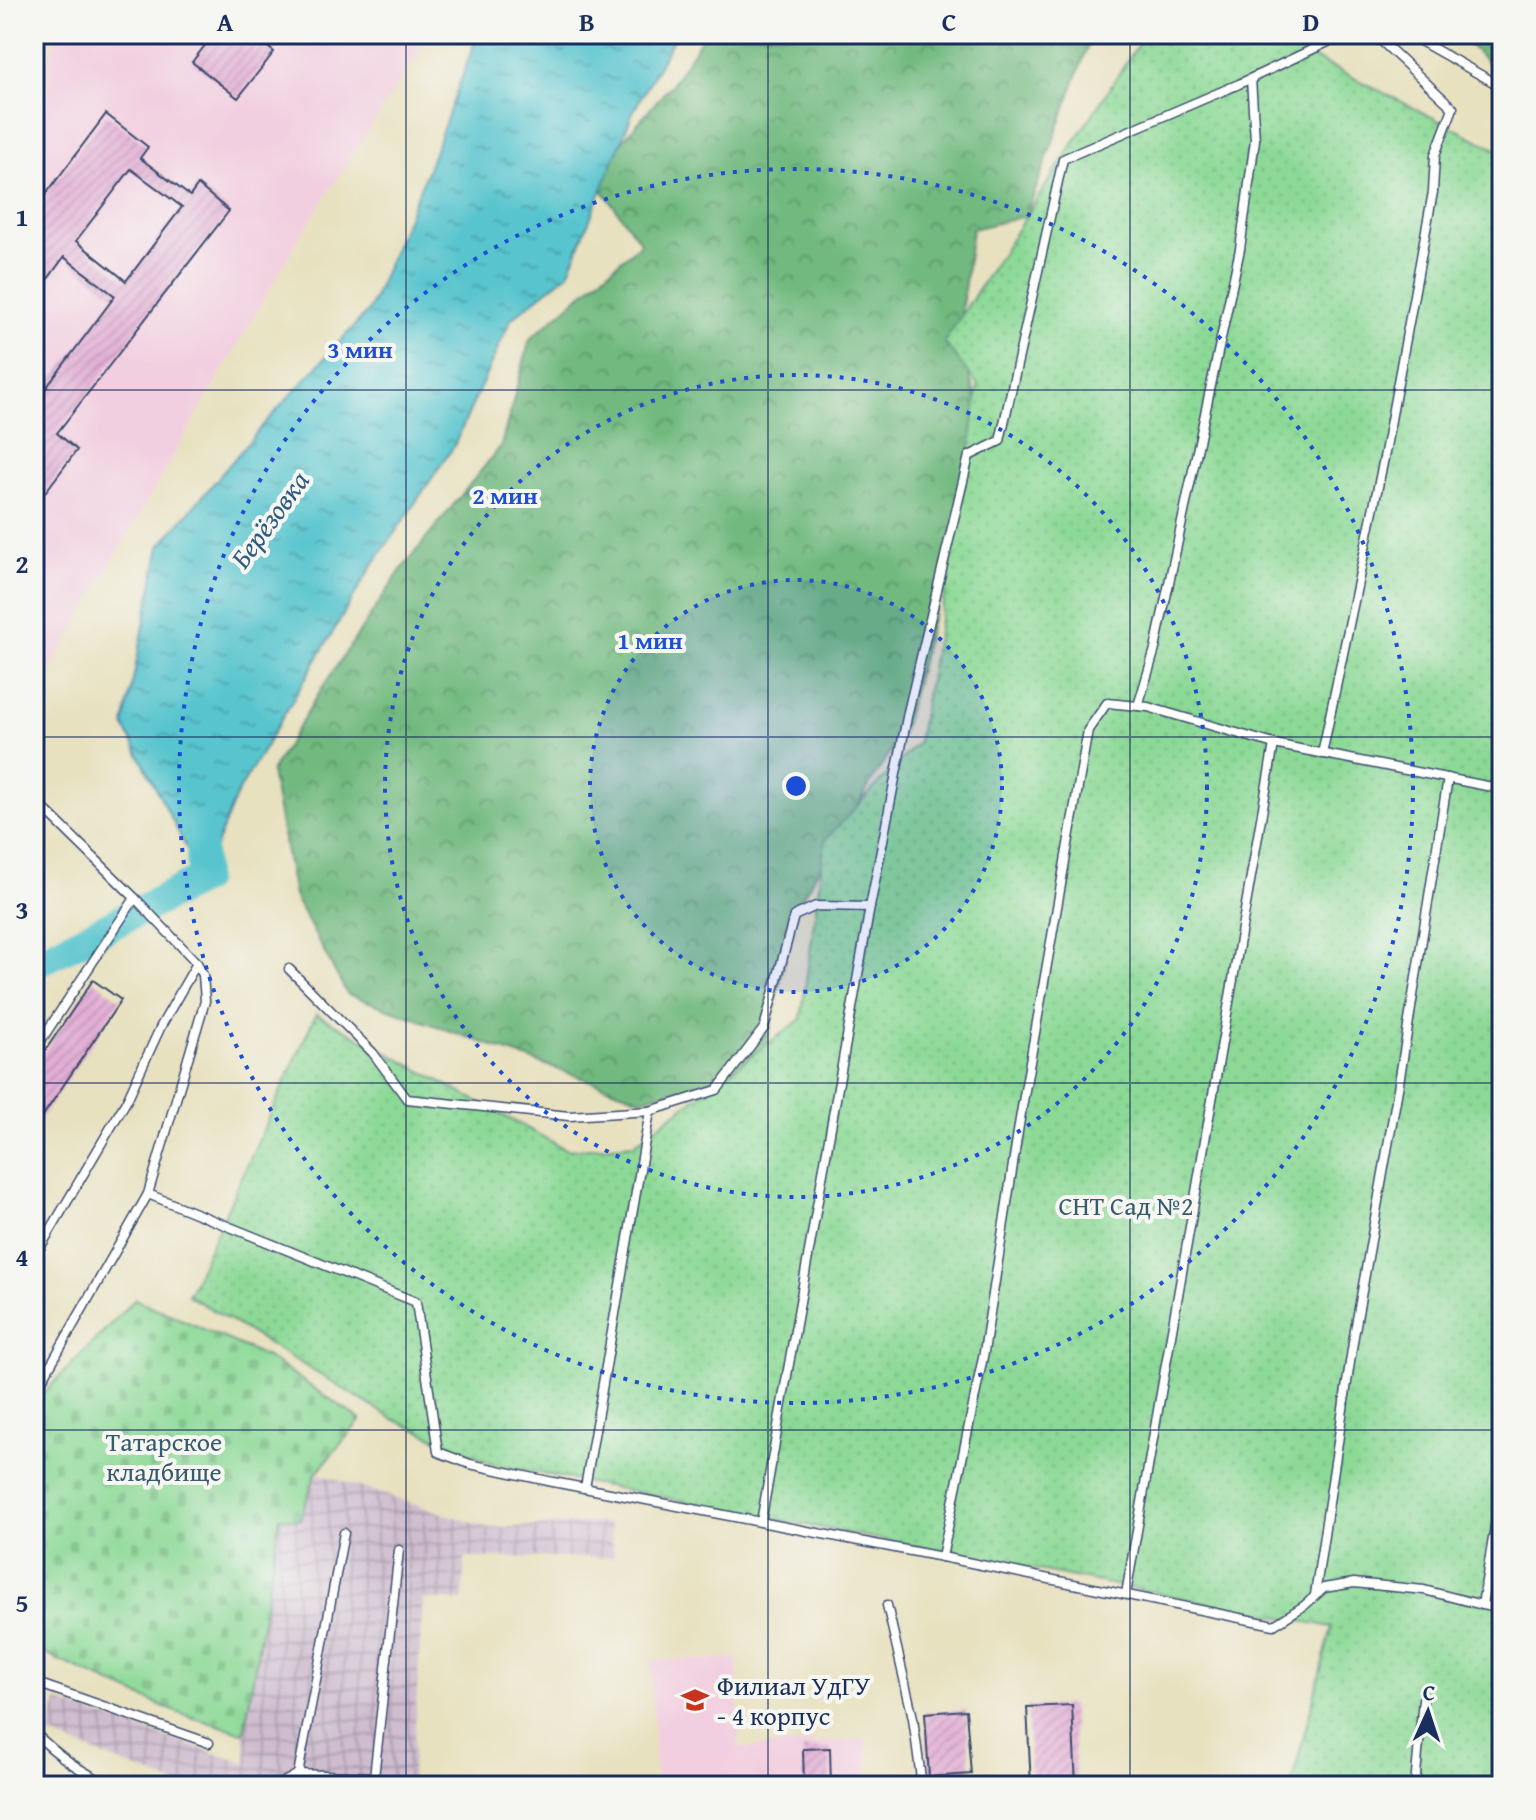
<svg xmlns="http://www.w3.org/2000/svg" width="1536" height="1820" viewBox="0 0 1536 1820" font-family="'Gentium Book Plus',serif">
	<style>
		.built { fill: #f2cfe0 }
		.industrial { fill: url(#industrial-grid) }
		.forest { fill: url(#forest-crowns); stroke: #46746e; stroke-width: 2 }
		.cemetery { fill: url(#cemetery-stones); stroke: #54847a; stroke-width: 2 }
		.garden { fill: url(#garden-dots); stroke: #54847a; stroke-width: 2 }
		.water { fill: url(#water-ripples); stroke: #3a7a96; stroke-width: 2 }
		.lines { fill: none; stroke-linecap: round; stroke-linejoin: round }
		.river { stroke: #58c5ce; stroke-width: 30 }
		.building { fill: url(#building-hatch); fill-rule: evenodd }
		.service-casing { stroke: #3a4a6d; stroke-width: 11 }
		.service { stroke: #fff; stroke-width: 8 }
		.grid { fill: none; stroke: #1b2f5e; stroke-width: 2; stroke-opacity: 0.55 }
		.ring { fill: none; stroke: #1d4ed8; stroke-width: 4; stroke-dasharray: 4 8 }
		.labels { text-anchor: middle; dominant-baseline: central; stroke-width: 8; stroke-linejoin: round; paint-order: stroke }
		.park-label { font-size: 26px; fill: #375a6c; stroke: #f6f6f2 }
		.poi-label { font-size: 26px; fill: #1b2f5e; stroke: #f6f6f2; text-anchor: start }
		.water-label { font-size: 28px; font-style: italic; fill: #2d5c80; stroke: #f6f6f2 }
		.centre { fill: #1d4ed8; stroke: #f6f6f2; stroke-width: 4 }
		.ring-label { font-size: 24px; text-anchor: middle; font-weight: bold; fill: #1d4ed8; stroke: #f6f6f2; stroke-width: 8; stroke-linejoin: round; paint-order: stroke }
		.neatline { fill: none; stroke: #1b2f5e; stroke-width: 3 }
		.grid-label { font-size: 26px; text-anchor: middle; font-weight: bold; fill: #1b2f5e }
	</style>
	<defs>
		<pattern id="industrial-grid" width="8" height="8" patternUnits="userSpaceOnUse" patternTransform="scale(2)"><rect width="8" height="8" fill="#cfbdcf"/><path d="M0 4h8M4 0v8" fill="none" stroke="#a79aab"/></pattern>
		<pattern id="forest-crowns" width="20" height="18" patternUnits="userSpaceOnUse" patternTransform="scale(2)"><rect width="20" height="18" fill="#71b97f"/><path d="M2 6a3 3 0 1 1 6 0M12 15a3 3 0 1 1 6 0" fill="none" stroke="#5c976b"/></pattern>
		<pattern id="cemetery-stones" width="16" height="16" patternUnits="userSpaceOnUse" patternTransform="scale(2)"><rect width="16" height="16" fill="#8cd996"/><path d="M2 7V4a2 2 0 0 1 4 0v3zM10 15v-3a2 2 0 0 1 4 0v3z" fill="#78bb84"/></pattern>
		<pattern id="garden-dots" width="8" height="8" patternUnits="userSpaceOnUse" patternTransform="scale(2)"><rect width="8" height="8" fill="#8cd996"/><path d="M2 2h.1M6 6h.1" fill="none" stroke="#78bb84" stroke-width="1.8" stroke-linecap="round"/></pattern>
		<pattern id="water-ripples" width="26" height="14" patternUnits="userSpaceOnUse" patternTransform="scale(2)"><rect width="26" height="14" fill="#58c5ce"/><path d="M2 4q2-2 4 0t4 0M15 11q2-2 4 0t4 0" fill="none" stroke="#48a0aa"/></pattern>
		<pattern id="building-hatch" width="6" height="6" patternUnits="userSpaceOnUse" patternTransform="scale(2)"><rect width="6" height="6" fill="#e2add4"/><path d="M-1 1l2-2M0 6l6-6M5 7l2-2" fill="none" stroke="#c195b8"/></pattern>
	</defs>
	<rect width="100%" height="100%" fill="#f6f6f2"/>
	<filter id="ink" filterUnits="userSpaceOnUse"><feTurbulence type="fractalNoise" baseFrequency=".0125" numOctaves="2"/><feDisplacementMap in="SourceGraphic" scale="16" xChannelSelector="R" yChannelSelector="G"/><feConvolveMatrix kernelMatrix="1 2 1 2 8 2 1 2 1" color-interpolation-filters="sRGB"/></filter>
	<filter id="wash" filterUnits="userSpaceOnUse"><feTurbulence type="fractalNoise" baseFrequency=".006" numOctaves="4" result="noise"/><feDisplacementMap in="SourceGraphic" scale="32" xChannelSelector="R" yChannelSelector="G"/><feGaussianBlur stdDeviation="1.8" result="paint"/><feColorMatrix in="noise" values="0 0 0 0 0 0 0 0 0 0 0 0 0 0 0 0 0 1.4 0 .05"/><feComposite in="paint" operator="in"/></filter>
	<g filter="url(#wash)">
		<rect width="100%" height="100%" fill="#e8e1c0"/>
		<g class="built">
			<path d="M 61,34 L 430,34 L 296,243 L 34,698 L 34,130 L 47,111 L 51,51 Z"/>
			<path d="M 737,1658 L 739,1748 L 866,1739 L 869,1786 L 656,1786 L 651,1661 Z"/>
		</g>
		<path class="industrial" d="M 316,1473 L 489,1528 L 609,1523 L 614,1557 L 465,1558 L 462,1601 L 423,1599 L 411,1786 L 180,1786 L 49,1734 L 57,1702 L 247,1764 L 244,1733 L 280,1517 L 300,1519 Z"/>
		<g class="forest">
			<path d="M 705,34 L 1092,34 L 1026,216 L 972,229 L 958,336 L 983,424 L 903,730 L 796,907 L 762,1067 L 641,1099 L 347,994 L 294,896 L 271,772 L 320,691 L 401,570 L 501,446 L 530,339 L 641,243 L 592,176 L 671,85 Z"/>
			<path d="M 1457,34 L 1502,34 L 1502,71 L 1490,64 Z"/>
		</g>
		<path class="cemetery" d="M 135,1299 L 267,1357 L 361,1420 L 316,1473 L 300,1520 L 280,1517 L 244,1733 L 178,1713 L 34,1649 L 34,1426 L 40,1397 Z"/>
		<path class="garden" d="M 1145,34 L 1266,34 L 1502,152 L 1502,1786 L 1291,1786 L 1332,1627 L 492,1464 L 393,1419 L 188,1295 L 316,1014 L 567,1150 L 634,1144 L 801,1019 L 825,840 L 918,742 L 969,457 L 978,385 L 944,342 Z"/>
		<path class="water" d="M 478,34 L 676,34 L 633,112 L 568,274 L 511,319 L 454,446 L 372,566 L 237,794 L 202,879 L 124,725 L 160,546 L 265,423 L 369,310 L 428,169 Z"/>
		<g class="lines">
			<path class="river" d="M 34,964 L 202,879 L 201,838"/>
		</g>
		<g id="blocks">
			<g class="building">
				<path d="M 214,34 L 251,34 L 274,52 L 238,98 L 192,62 Z"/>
				<path d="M 106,114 L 148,147 L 140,158 L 190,196 L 198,185 L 229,211 L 57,433 L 77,450 L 34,507 L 34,449 L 40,441 L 34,436 L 34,378 L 46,388 L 115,296 L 64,257 L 34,298 L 34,210 ZM 131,169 L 182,207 L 126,281 L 76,241 Z"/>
				<path d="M 93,980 L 121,1000 L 34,1129 L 34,1067 Z"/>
				<path d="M 1072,1705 L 1076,1786 L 1031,1786 L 1027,1707 Z"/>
				<path d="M 966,1710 L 971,1774 L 929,1777 L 925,1713 Z"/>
				<path d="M 830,1748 L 831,1786 L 804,1786 L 803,1749 Z"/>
			</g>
		</g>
	</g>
	<g filter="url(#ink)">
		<use href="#blocks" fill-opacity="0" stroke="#3a4a6d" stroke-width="2"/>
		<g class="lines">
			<g class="service-casing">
				<g id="service">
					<path d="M 1408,34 L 1502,87"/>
					<path d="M 1138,706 L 1155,649 L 1240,249 L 1255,140 L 1251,79"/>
					<path d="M 1322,754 L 1384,458 L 1433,192 L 1435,155 L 1453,108 L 1374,34"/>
					<path d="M 1502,789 L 1274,744 L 1148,707 L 1107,703 L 1088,730 L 1020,1119 L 984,1352 L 942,1557 L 1274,1625 L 1305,1605 L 1324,1588 L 1354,1583 L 1424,1590 L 1502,1610"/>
					<path d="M 34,799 L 135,898"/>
					<path d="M 289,969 L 373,1053 L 407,1099 L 569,1116 L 650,1111"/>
					<path d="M 34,1051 L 135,898 L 197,963 L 203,975 L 205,1001 L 148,1194 L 34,1394"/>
					<path d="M 148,1194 L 416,1302 L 438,1452 L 470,1464 L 553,1482 L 942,1557"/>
					<path d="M 34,1258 L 127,1100 L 161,1026 L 197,963"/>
					<path d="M 585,1488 L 650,1111 L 717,1090 L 764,1028 L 794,916 L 816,906 L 870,907 L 908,712 L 969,456 L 1000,441 L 1063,159 L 1239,84 L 1345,34"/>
					<path d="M 761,1522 L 870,907"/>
					<path d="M 1126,1594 L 1274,744"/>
					<path d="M 1315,1595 L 1354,1336 L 1398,1089 L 1448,778"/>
					<path d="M 887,1605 L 913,1718 L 922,1786"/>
					<path d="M 1482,1605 L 1502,1484"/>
					<path d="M 34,1682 L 209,1743"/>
					<path d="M 34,1732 C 57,1755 83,1774 113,1786"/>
					<path d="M 298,1774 L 374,1777 L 399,1550"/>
					<path d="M 277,1786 L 298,1774 L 344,1533"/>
					<path d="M 1415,1786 L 1423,1699"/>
				</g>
			</g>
			<use href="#service" class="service"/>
		</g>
	</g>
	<path class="grid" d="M 406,34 L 406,1786M 768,34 L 768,1786M 1130,34 L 1130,1786M 34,390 L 1502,390M 34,737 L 1502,737M 34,1083 L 1502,1083M 34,1430 L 1502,1430"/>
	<circle cx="796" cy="786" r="206" fill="#1d4ed8" fill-opacity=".12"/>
	<g class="ring">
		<circle cx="796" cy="786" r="206"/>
		<circle cx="796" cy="786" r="411"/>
		<circle cx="796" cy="786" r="617"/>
	</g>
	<defs>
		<g id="university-bare" transform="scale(2.16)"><path d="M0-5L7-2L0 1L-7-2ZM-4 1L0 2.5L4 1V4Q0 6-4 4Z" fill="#c8321e" stroke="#f6f6f2" stroke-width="2.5" paint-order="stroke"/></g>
	</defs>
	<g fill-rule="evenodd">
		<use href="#university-bare" x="695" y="1700"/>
	</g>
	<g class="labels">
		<g class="park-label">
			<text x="1126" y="1205">СНТ Сад №2</text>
			<text x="164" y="1441">Татарское<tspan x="164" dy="30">кладбище</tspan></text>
		</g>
		<g class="poi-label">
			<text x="717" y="1685">Филиал УдГУ<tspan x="717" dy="30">- 4 корпус</tspan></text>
		</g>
		<g class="water-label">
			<text transform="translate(269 519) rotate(-54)">Берёзовка</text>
		</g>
	</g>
	<circle cx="796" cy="786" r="12" class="centre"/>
	<g class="ring-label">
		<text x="360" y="358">3 мин</text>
		<text x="505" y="504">2 мин</text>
		<text x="650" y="649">1 мин</text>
	</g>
	<rect width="1536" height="1820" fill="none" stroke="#f6f6f2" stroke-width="88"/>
	<g transform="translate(1428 1712) rotate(3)" stroke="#f6f6f2" stroke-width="6" paint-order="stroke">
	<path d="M0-6L14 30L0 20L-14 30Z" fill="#1b2f5e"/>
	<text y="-12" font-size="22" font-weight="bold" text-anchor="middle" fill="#1b2f5e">С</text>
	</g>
	<rect x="44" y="44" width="1448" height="1732" class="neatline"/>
	<g class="grid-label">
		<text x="225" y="31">A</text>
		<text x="587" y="31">B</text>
		<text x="949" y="31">C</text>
		<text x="1311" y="31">D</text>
		<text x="22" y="226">1</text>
		<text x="22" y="573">2</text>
		<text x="22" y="919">3</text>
		<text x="22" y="1266">4</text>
		<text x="22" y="1612">5</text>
	</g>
</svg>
